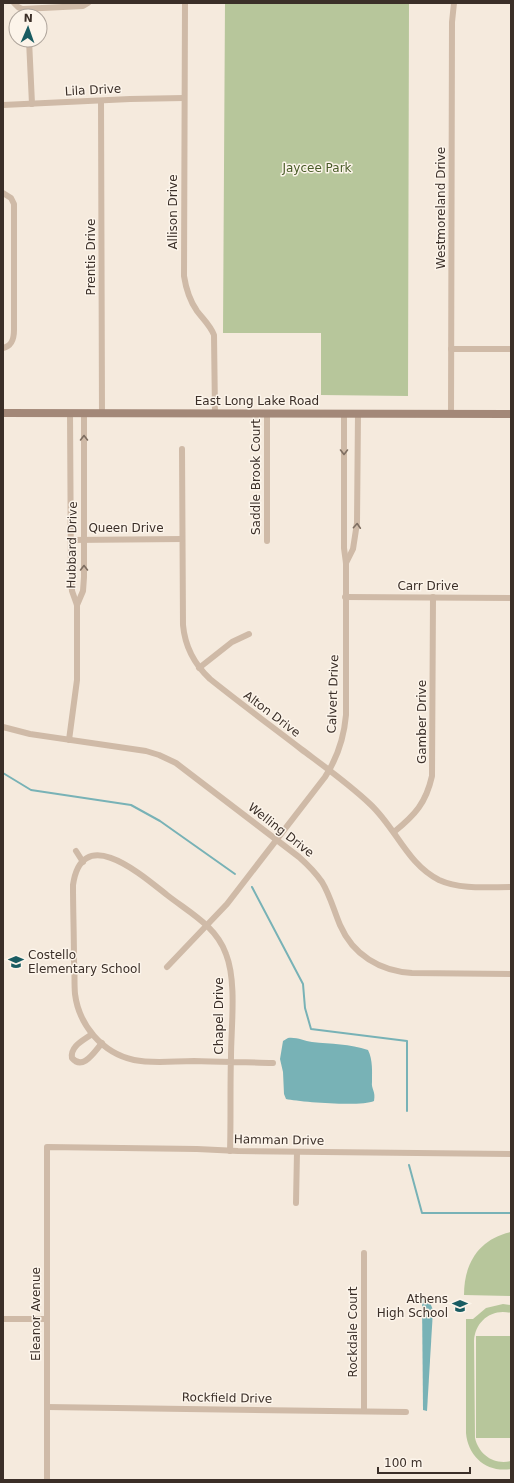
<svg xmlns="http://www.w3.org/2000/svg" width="514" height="1483" viewBox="0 0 514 1483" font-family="'DejaVu Sans',sans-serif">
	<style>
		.green { fill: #b7c69b }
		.water { fill: #78b2b6 }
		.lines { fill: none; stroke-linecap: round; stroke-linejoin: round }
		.stream { stroke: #78b2b6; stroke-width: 2 }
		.minor { stroke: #cfbaa7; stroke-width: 6 }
		.secondary { stroke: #a38878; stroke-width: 8 }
		.oneway { stroke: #7e6e61 }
		.labels { text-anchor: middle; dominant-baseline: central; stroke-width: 3; stroke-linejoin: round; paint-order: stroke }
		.street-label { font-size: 12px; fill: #3b2f28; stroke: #fcf4ea }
		.park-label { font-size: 12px; fill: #495c29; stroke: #fcf4ea }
		.poi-label { font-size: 12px; fill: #3b2f28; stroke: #fcf4ea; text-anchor: start }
	</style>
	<rect width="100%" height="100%" fill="#f5eadd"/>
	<g class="green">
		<path d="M 225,3 L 409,3 L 408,396 L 321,395 L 321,333 L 223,333 Z"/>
		<path d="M 511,1232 L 511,1296 L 464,1295 C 464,1263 479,1239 511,1232 Z"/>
		<path d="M 503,1304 L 511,1305 L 511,1313 C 492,1308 475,1321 474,1341 L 475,1438 C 479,1455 494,1465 511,1461 L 511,1469 C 487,1473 468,1457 466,1433 L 466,1319 L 473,1319 L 486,1308 Z"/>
		<rect x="476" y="1336" width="35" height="102"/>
	</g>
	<g class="water">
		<path d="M 288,1038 C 297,1037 304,1041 312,1042 C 331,1044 350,1044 368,1050 C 373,1060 372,1072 372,1082 C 371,1089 376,1091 374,1101 C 361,1107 301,1102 286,1099 L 284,1094 L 283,1072 L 280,1059 L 283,1041 Z"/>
		<path d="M 422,1299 L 429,1300 L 433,1310 L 427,1411 L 423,1410 Z"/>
	</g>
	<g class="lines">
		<g class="stream">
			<path d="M 3,773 L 31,790 L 131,805 L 160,821 L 235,874"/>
			<path d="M 252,887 L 303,984 L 305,1008 L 311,1029 L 407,1041 L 407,1111"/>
			<path d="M 409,1165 L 422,1213 L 511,1213"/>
		</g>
		<g class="minor">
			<path d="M 14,3 L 18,7 L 22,9 L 83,6 L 88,3"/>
			<path d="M 185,3 L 184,276 C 186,289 190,301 197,311 C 203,319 210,325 214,335 L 215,413"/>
			<path d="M 29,40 L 32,104"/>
			<path d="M 101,101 L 102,413"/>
			<path d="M 3,105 L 130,99 L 184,98"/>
			<path d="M 3,193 L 11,198 L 14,204 L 14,330 C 14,339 12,346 3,348"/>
			<path d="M 451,349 L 511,349"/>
			<path d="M 451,414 L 452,22 L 454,3"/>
			<path d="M 182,449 L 183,625 C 185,647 194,664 210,679 C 240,703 271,726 301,749 C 325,767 349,784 370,804 C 396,828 407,864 439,880 C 461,890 488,887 511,887"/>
			<path d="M 71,540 L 182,539"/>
			<path d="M 267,541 L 267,413"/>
			<path d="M 346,563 L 353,549 L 357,523 L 358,413"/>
			<path d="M 345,597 L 511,598"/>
			<path d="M 77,605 L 83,591 L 84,577 L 84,413"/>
			<path d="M 199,668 L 232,642 L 249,634"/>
			<path d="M 3,727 L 30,734 L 146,751 L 159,755 L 176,763 L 299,857 C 308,865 315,872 322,882 C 330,895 334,911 340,925 C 353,955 380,971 412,973 L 511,974"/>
			<path d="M 69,740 L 77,680 L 77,605 L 72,591 L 71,577 L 70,413"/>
			<path d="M 394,832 C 415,815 426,803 432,776 L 433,597"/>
			<path d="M 76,851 L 83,862"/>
			<path d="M 167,967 L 227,904 L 325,777 C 338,757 344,738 346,715 L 346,563 L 344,548 L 344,413"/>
			<path d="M 92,1034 C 84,1040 70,1046 72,1058 C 83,1071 94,1052 102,1043"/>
			<path d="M 230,1151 C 231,1120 230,1088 231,1057 C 231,1027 237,982 226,954 C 216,926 190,913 167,895 C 143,876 82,822 73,885 C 73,910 74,935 74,961 C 75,972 74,983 75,994 C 79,1025 102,1053 134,1060 C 153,1064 174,1061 194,1061 C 220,1062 247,1062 273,1063"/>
			<path d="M 296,1203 L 297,1152"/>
			<path d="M 3,1319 L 47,1319"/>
			<path d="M 47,1407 L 406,1412"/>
			<path d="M 364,1411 L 364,1253"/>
			<path d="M 47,1480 L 47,1147 L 197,1149 L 238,1151 L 511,1154"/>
		</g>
		<path class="secondary" d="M 3,413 L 511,414"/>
	</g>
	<defs><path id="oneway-chevron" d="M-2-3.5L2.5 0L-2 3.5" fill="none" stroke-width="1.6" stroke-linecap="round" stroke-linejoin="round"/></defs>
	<g class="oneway">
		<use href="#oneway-chevron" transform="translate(84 438) rotate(-90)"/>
		<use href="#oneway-chevron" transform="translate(344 452) rotate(90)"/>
		<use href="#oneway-chevron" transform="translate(357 526) rotate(-86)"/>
		<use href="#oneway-chevron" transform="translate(84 568) rotate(-90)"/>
	</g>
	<defs>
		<g id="school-bare" transform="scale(1.2)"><path d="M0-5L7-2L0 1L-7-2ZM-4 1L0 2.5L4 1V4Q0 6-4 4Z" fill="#195c62" stroke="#fcf4ea" stroke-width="2.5" paint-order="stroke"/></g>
	</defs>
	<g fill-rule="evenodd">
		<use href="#school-bare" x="16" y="962"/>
		<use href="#school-bare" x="460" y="1306"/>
	</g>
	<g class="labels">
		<g class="street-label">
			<text transform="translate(93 90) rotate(-3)">Lila Drive</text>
			<text transform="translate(441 208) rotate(-90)">Westmoreland Drive</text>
			<text transform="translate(173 212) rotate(-90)">Allison Drive</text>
			<text transform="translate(91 257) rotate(-90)">Prentis Drive</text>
			<text x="257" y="401">East Long Lake Road</text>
			<text transform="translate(256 477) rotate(-90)">Saddle Brook Court</text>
			<text x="126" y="528">Queen Drive</text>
			<text transform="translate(72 545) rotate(-89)">Hubbard Drive</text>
			<text x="428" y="586">Carr Drive</text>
			<text transform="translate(333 694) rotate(-88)">Calvert Drive</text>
			<text transform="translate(272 714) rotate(37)">Alton Drive</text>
			<text transform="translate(422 722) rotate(-90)">Gamber Drive</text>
			<text transform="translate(281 830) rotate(38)">Welling Drive</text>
			<text transform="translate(219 1016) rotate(-90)">Chapel Drive</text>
			<text transform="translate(279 1140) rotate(1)">Hamman Drive</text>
			<text transform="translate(36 1314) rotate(-90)">Eleanor Avenue</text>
			<text transform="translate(353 1332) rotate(-90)">Rockdale Court</text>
			<text transform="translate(227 1398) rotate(1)">Rockfield Drive</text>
		</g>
		<g class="park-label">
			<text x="317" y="168">Jaycee Park</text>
		</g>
		<g class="poi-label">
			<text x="28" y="955">Costello<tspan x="28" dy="14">Elementary School</tspan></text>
			<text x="448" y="1299" text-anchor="end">Athens<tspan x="448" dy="14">High School</tspan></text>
		</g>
	</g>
	<rect width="514" height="1483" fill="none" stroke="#3b2f28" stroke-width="8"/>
	<g transform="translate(28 28) rotate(2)"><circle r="19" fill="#fcf4ea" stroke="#afa59c"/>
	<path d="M0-3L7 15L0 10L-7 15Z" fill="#195c62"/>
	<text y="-6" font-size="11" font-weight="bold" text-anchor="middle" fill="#3b2f28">N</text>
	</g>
	<path d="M378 1467v6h92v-6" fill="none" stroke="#3b2f28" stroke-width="2"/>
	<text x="384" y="1467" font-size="12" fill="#3b2f28" stroke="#fcf4ea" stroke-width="3" paint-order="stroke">100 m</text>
</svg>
